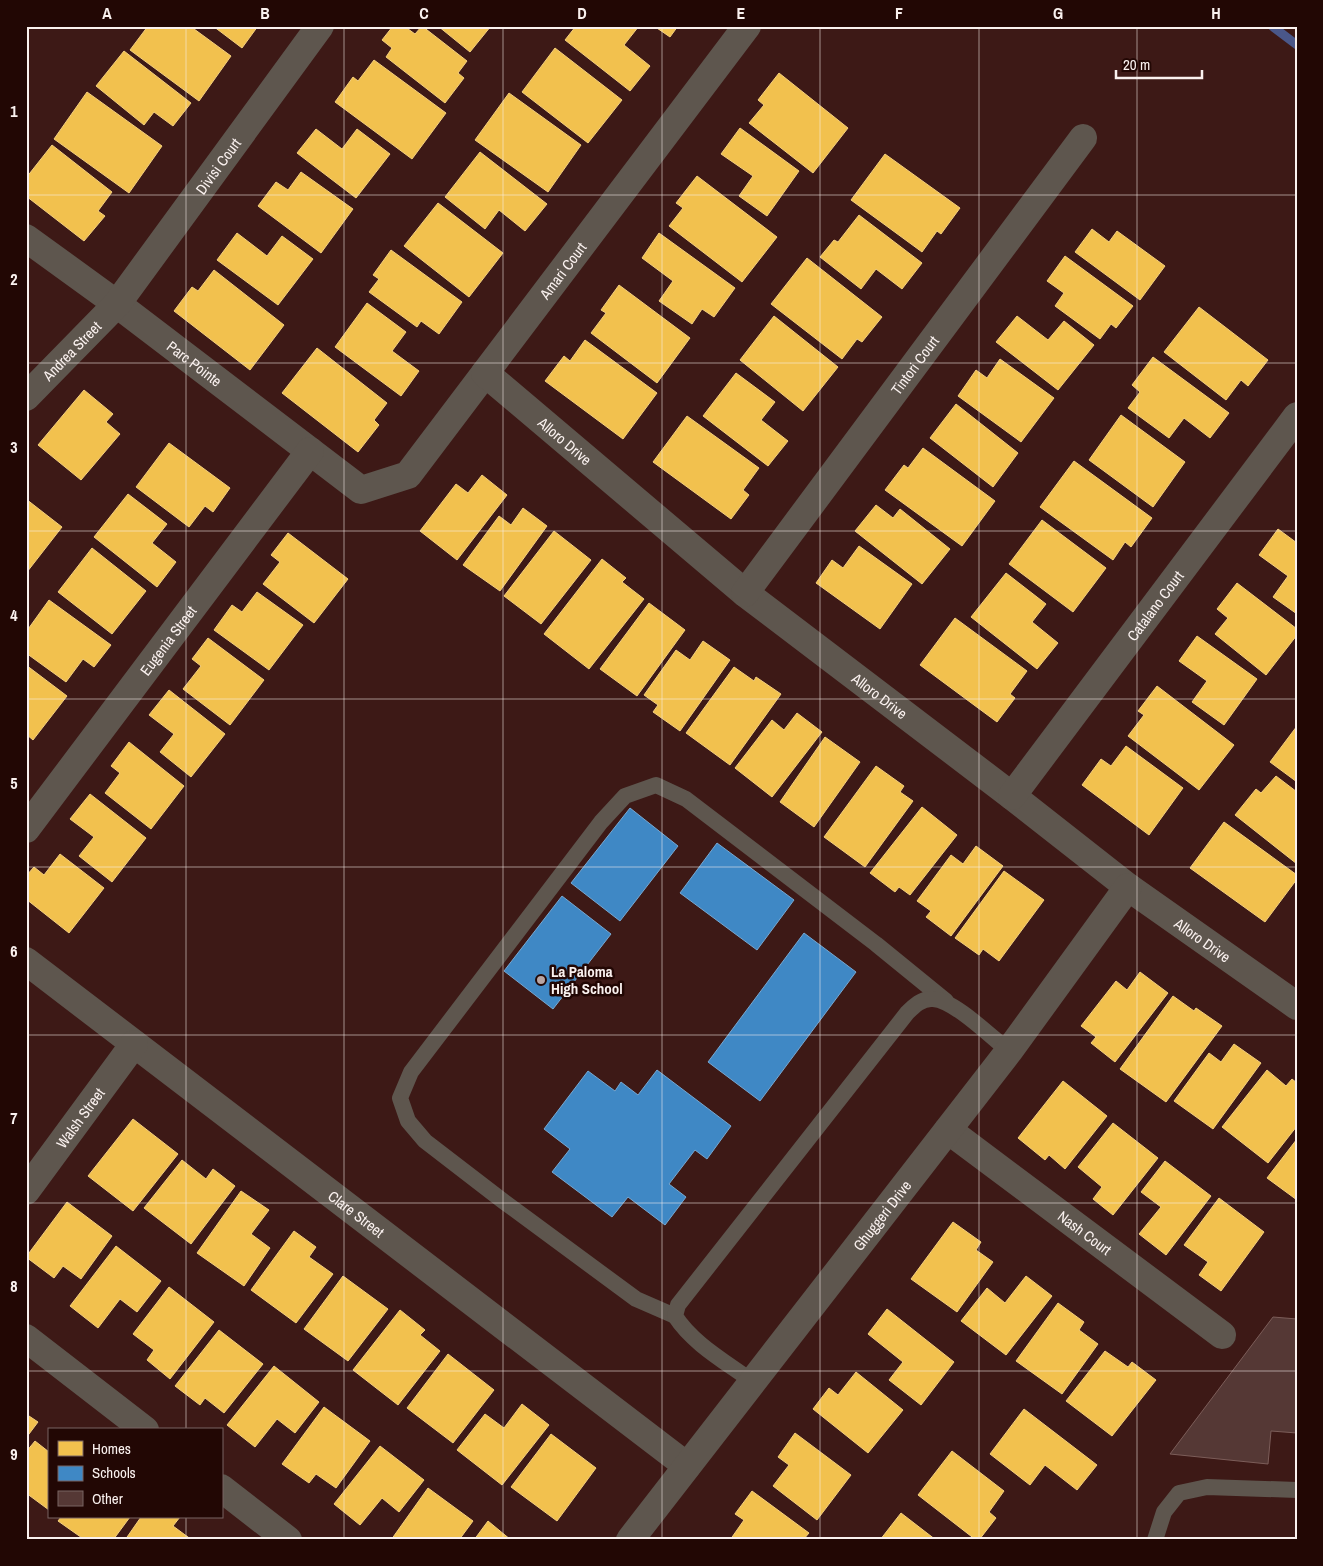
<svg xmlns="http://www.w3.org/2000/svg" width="1323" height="1566" viewBox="0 0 1323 1566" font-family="'Archivo Narrow',sans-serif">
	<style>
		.homes { fill: #f2c14e; stroke: #f4cf7e }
		.schools { fill: #3f88c5; stroke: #77a8d2 }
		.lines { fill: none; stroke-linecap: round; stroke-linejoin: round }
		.stream { stroke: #4a5789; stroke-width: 9 }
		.building { fill: #553835; stroke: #7c5d59 }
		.lane { stroke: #5e564e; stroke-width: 16 }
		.street { stroke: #5e564e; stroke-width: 28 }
		.grid { fill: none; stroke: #faf1ef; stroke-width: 1; stroke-opacity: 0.55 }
		.poi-dot { fill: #b8a5a3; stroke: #220704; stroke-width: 2 }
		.labels { text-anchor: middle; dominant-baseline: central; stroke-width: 5; stroke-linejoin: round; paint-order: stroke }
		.street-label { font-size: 15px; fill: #faf1ef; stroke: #220704 }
		.poi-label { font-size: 15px; font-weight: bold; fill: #faf1ef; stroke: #220704; text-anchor: start }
		.neatline { fill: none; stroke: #faf1ef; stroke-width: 2 }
		.grid-label { font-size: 16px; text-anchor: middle; font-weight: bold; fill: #faf1ef }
	</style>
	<rect width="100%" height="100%" fill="#3d1916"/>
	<g class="homes">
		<path d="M 148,26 L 190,26 L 231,56 L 199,101 L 130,50 Z"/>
		<path d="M 213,26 L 258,26 L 242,48 Z"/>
		<path d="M 393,26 L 404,26 L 415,34 L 422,26 L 467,61 L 458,73 L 464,78 L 445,103 L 386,57 L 392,48 L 382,40 Z"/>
		<path d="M 438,26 L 491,26 L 470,52 Z"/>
		<path d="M 576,26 L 639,26 L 624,45 L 650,66 L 630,91 L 565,40 Z"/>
		<path d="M 654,26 L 678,26 L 670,37 Z"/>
		<path d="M 555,48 L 622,100 L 588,143 L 522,92 Z"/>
		<path d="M 124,51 L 191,103 L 173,126 L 154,112 L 144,125 L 96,86 Z"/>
		<path d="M 374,60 L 446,113 L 412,159 L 335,102 L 353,77 L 358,81 Z"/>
		<path d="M 779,73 L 848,128 L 813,173 L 749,123 L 764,105 L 758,100 Z"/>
		<path d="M 87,92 L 162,146 L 129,193 L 54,139 Z"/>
		<path d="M 509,93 L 581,145 L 548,192 L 475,140 Z"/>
		<path d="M 740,128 L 799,171 L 767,216 L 739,196 L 753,176 L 721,154 Z"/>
		<path d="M 316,129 L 342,149 L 357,129 L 390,154 L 356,198 L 297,153 Z"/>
		<path d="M 52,145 L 112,192 L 98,211 L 105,216 L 84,241 L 26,196 L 26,178 Z"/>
		<path d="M 480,152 L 547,204 L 525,231 L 499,210 L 485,229 L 445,197 Z"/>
		<path d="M 885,154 L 960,208 L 941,234 L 937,231 L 922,252 L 851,200 Z"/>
		<path d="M 301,172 L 353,209 L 321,253 L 258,206 L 276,182 L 288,190 Z"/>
		<path d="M 697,176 L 777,237 L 742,282 L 669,226 L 683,208 L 676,203 Z"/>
		<path d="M 438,203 L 503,253 L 469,297 L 404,246 Z"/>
		<path d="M 859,215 L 922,263 L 902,289 L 876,269 L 861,289 L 820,257 L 834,240 L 838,242 Z"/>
		<path d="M 1092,229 L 1109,242 L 1117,231 L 1165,266 L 1140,300 L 1075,252 Z"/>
		<path d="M 237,233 L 267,256 L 282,236 L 313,259 L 278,305 L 217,260 Z"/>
		<path d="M 659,233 L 735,288 L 714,317 L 702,309 L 692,324 L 659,301 L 673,281 L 642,258 Z"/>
		<path d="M 391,250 L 462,302 L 439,334 L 421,321 L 417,327 L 369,292 L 379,279 L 373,275 Z"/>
		<path d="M 1065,256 L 1133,306 L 1116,328 L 1111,324 L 1100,339 L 1055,306 L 1064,293 L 1047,281 Z"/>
		<path d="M 807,258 L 882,317 L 862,342 L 857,339 L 842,359 L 771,304 Z"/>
		<path d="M 214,270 L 284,325 L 250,370 L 174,311 L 192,287 L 198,291 Z"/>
		<path d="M 619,285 L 690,338 L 657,383 L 591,333 L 606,313 L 601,310 Z"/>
		<path d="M 367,303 L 406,332 L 392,351 L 419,371 L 401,396 L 335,347 Z"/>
		<path d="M 1199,307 L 1268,360 L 1248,386 L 1241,380 L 1226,400 L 1164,352 Z"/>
		<path d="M 774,316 L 838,367 L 803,411 L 740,360 Z"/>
		<path d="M 1017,316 L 1048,340 L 1064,321 L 1094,345 L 1058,390 L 996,342 Z"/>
		<path d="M 585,340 L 657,393 L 623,439 L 545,381 L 564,356 L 570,361 Z"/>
		<path d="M 317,348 L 387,403 L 374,420 L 379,425 L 358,452 L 282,393 Z"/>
		<path d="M 1153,357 L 1229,413 L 1210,438 L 1184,418 L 1169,438 L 1128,408 L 1140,392 L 1132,385 Z"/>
		<path d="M 1000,359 L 1054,398 L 1021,442 L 958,396 L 976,370 L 987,378 Z"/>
		<path d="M 736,373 L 775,402 L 761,420 L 788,441 L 768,466 L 703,416 Z"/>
		<path d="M 84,390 L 113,414 L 106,422 L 120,434 L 81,480 L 38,445 Z"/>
		<path d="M 956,404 L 1018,453 L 993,487 L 930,438 Z"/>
		<path d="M 1121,415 L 1185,462 L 1153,507 L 1089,460 Z"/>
		<path d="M 687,416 L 759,468 L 743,490 L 749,495 L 731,519 L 653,462 Z"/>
		<path d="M 169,443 L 230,488 L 213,512 L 205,506 L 189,527 L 136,487 Z"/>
		<path d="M 923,448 L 995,501 L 962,546 L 885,490 L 904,465 L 908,468 Z"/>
		<path d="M 1074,461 L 1152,518 L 1131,547 L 1125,542 L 1113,560 L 1040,507 Z"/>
		<path d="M 482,475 L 507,495 L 457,560 L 420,531 L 456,484 L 468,493 Z"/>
		<path d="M 128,494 L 167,524 L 152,543 L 176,562 L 157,587 L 94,537 Z"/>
		<path d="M 26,499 L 62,527 L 27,572 L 26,571 Z"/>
		<path d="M 876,505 L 893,518 L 900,509 L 950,549 L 922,584 L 855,531 Z"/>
		<path d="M 523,508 L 547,526 L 500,591 L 463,565 L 499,516 L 511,525 Z"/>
		<path d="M 1042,520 L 1106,568 L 1073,612 L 1009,564 Z"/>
		<path d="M 1278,529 L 1297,543 L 1297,614 L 1273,597 L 1288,576 L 1259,555 Z"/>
		<path d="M 554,531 L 591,560 L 541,624 L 504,596 Z"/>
		<path d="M 288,533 L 348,579 L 314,623 L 263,584 L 280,562 L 271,555 Z"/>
		<path d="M 859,546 L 912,584 L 880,629 L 816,583 L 832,560 L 843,568 Z"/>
		<path d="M 92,548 L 146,591 L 112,634 L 58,592 Z"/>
		<path d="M 602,559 L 626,578 L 622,582 L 644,599 L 589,669 L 544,634 Z"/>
		<path d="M 1006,573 L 1046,604 L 1032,622 L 1058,643 L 1037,669 L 971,617 Z"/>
		<path d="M 1237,583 L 1297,629 L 1297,635 L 1266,675 L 1215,634 L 1228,618 L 1217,609 Z"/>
		<path d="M 257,592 L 303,625 L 269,670 L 214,630 L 232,605 L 242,612 Z"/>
		<path d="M 49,600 L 111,645 L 94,667 L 83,659 L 66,682 L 26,653 L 26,632 Z"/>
		<path d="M 649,603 L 685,630 L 637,696 L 600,669 Z"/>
		<path d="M 955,618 L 1027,671 L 1010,694 L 1015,698 L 997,722 L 920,665 Z"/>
		<path d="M 1197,636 L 1257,679 L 1224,725 L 1192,702 L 1207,681 L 1179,661 Z"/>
		<path d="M 208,638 L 264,680 L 230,725 L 183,689 L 201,666 L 192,659 Z"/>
		<path d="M 703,641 L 730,660 L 680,731 L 653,712 L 658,705 L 644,695 L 676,650 L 690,660 Z"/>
		<path d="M 26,665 L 67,696 L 33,740 L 26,734 Z"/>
		<path d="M 734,667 L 754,681 L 756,677 L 781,694 L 730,765 L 686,733 Z"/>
		<path d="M 1157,686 L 1234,745 L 1199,790 L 1128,736 L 1144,715 L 1138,711 Z"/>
		<path d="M 169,690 L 225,734 L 191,777 L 160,752 L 174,734 L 149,715 Z"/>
		<path d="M 797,713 L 822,732 L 772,797 L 735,768 L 772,720 L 784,730 Z"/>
		<path d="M 1297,726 L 1297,782 L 1270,762 Z"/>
		<path d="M 825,737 L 860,762 L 814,827 L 780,802 Z"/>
		<path d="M 129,742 L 184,786 L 151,829 L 105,793 L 120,773 L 111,766 Z"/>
		<path d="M 1126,746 L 1183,788 L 1149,835 L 1082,785 L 1101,759 L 1111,766 Z"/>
		<path d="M 876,766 L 904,786 L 900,792 L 913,801 L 865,867 L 824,837 Z"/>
		<path d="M 1276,776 L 1297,792 L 1297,864 L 1235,815 L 1256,789 L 1261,793 Z"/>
		<path d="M 90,794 L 146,838 L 112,882 L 79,856 L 94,837 L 70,819 Z"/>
		<path d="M 922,807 L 957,835 L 910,895 L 899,887 L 895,892 L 870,873 Z"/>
		<path d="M 1224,822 L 1297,875 L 1297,879 L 1265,922 L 1190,868 Z"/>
		<path d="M 976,846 L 1003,866 L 951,936 L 926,917 L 931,911 L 917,901 L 951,855 L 963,864 Z"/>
		<path d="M 60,854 L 104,888 L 69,933 L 26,899 L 26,876 L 34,867 L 44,875 Z"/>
		<path d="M 1004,871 L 1044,900 L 999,961 L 983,949 L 979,955 L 955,938 Z"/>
		<path d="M 1140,972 L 1168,993 L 1115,1062 L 1091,1043 L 1096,1037 L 1081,1026 L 1116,981 L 1127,990 Z"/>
		<path d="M 1173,996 L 1194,1011 L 1196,1008 L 1222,1026 L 1166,1102 L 1120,1069 Z"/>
		<path d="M 1234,1044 L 1261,1063 L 1213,1129 L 1174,1101 L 1209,1053 L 1221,1062 Z"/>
		<path d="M 1267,1070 L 1286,1086 L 1292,1079 L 1297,1083 L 1297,1126 L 1268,1163 L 1222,1127 Z"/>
		<path d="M 1063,1081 L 1107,1116 L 1065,1169 L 1049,1155 L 1045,1160 L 1018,1138 Z"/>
		<path d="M 133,1119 L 178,1154 L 133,1211 L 88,1176 Z"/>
		<path d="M 1113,1123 L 1158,1158 L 1113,1215 L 1093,1199 L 1102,1187 L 1078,1167 Z"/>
		<path d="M 1297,1139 L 1297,1200 L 1267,1178 Z"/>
		<path d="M 182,1160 L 206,1179 L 213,1169 L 235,1186 L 191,1244 L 144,1208 Z"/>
		<path d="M 1165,1161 L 1211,1196 L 1166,1255 L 1139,1234 L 1161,1207 L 1141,1192 Z"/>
		<path d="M 241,1191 L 269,1210 L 251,1234 L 270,1248 L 244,1286 L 197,1253 Z"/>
		<path d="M 1219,1198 L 1264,1232 L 1221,1291 L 1199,1275 L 1208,1262 L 1184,1245 Z"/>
		<path d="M 67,1202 L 112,1236 L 81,1279 L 63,1266 L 54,1278 L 26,1257 Z"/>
		<path d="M 953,1222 L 981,1242 L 976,1250 L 993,1262 L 957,1312 L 911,1279 Z"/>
		<path d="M 294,1231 L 316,1247 L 309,1257 L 333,1274 L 296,1323 L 251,1290 Z"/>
		<path d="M 116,1246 L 161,1281 L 137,1312 L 120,1299 L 98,1328 L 70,1306 Z"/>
		<path d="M 343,1276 L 388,1309 L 348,1361 L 304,1329 Z"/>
		<path d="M 1026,1276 L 1052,1296 L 1006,1355 L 961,1321 L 987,1288 L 1005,1303 Z"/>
		<path d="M 169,1287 L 214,1322 L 170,1379 L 147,1360 L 154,1350 L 133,1334 Z"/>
		<path d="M 1058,1303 L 1084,1322 L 1079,1330 L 1098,1344 L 1062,1394 L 1016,1361 Z"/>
		<path d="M 887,1309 L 954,1362 L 921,1405 L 889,1380 L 903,1362 L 868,1334 Z"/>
		<path d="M 400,1310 L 425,1330 L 420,1335 L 440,1351 L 398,1405 L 353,1370 Z"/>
		<path d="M 219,1330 L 263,1364 L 224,1413 L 205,1398 L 200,1405 L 175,1386 Z"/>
		<path d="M 1105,1351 L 1128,1367 L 1132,1362 L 1156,1380 L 1112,1436 L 1066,1401 Z"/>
		<path d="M 448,1354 L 494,1390 L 453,1443 L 407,1408 Z"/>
		<path d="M 274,1366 L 319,1402 L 295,1433 L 277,1419 L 255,1447 L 227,1425 Z"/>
		<path d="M 856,1372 L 903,1410 L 868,1453 L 813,1409 L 829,1388 L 838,1395 Z"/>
		<path d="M 522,1404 L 549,1425 L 502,1485 L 457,1450 L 485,1414 L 504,1428 Z"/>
		<path d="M 324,1407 L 370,1441 L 336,1488 L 316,1474 L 309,1483 L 282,1464 Z"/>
		<path d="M 1024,1409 L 1097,1465 L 1077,1490 L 1045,1465 L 1030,1485 L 990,1454 Z"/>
		<path d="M 26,1414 L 38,1422 L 26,1438 Z"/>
		<path d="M 795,1433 L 851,1475 L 817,1520 L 773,1486 L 789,1465 L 778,1457 Z"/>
		<path d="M 551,1434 L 596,1468 L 557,1521 L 511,1487 Z"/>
		<path d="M 35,1441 L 49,1452 L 49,1510 L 26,1493 L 26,1452 Z"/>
		<path d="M 380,1446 L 424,1480 L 399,1512 L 382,1498 L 360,1525 L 334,1504 Z"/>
		<path d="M 952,1451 L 1004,1491 L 989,1512 L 996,1518 L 979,1540 L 976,1540 L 918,1495 Z"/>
		<path d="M 428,1488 L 473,1521 L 459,1540 L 391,1540 Z"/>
		<path d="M 752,1491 L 809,1533 L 803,1540 L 730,1540 L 744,1520 L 735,1514 Z"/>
		<path d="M 901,1513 L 936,1540 L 880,1540 Z"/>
		<path d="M 61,1517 L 130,1517 L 113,1540 L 85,1540 L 58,1521 Z"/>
		<path d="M 141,1517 L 180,1517 L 173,1526 L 192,1540 L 125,1540 Z"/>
		<path d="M 488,1521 L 511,1540 L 474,1540 Z"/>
	</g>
	<g class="schools">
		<path d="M 630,808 L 678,846 L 620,921 L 571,883 Z"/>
		<path d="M 717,843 L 794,900 L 757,950 L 680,893 Z"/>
		<path d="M 562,896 L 611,934 L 553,1009 L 504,971 Z"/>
		<path d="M 804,933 L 856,972 L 760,1101 L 708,1062 Z"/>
		<path d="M 657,1070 L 731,1126 L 707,1159 L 695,1150 L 669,1184 L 686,1197 L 665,1225 L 628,1197 L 612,1217 L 552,1172 L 570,1149 L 544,1129 L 588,1071 L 615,1091 L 621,1082 L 638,1095 Z"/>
	</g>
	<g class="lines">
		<path class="stream" d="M 1272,26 L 1297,45"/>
	</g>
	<path class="building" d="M 1273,1317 L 1297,1319 L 1297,1433 L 1271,1431 L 1268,1464 L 1170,1454 Z"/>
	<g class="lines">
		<g class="lane">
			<path d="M 675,1316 L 636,1299 L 503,1201 L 425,1141 L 408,1121 L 400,1098 L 411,1072 L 601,822 L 625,796 L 656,785 L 686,799 L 876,944 L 946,1001"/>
			<path d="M 753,1382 C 726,1362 693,1344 675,1316 L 678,1305 L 907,1013 C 914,1006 922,998 933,999 C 954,1000 991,1037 1009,1051"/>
			<path d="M 1155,1540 L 1164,1512 L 1179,1493 L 1207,1487 L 1297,1490"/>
		</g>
		<g class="street">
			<path id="s1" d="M 26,238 L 117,304 L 361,490 L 408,475 L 747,26"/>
			<path id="s2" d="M 485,373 L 745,593 L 1012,796 L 1128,887 L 1297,1006"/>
			<path id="s3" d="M 26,397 L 117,304 L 320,26"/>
			<path id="s4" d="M 745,593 L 1083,138"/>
			<path id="s5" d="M 1012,796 L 1297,416"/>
			<path id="s6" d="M 26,829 L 310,451"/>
			<path id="s7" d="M 26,961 L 687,1466"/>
			<path id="s8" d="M 948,1130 L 1222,1335"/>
			<path id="s9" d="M 26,1191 L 134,1044"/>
			<path d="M 26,1338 L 145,1430"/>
			<path d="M 221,1488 L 288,1540"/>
			<path id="s10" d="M 630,1540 L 1009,1051 L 1128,887"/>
		</g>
	</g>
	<path class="grid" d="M 186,26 L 186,1430M 344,26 L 344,1540M 503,26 L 503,1540M 662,26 L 662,1540M 820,26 L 820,1540M 979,26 L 979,1540M 1137,26 L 1137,1540M 26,195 L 1297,195M 26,363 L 1297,363M 26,531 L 1297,531M 26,699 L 1297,699M 26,867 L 1297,867M 26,1035 L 1297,1035M 26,1203 L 1297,1203M 26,1371 L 1297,1371M 186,1517 L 186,1540"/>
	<circle class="poi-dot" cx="541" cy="980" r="5"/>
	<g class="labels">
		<g class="street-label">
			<text stroke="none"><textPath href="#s3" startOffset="301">Divisi Court</textPath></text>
			<text stroke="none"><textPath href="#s1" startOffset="725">Amari Court</textPath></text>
			<text stroke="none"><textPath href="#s3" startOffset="65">Andrea Street</textPath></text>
			<text stroke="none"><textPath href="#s1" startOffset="210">Parc Pointe</textPath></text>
			<text stroke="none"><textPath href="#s4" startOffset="284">Tintori Court</textPath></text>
			<text stroke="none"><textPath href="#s2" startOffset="105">Alloro Drive</textPath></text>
			<text stroke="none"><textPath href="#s5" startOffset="238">Catalano Court</textPath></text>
			<text stroke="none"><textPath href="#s6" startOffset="236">Eugenia Street</textPath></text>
			<text stroke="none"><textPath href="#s2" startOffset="510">Alloro Drive</textPath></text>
			<text stroke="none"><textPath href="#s2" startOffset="915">Alloro Drive</textPath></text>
			<text stroke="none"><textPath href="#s9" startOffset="91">Walsh Street</textPath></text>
			<text stroke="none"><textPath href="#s7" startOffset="416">Clare Street</textPath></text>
			<text stroke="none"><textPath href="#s10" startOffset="411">Ghuggeri Drive</textPath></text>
			<text stroke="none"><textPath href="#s8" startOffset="171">Nash Court</textPath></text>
		</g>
		<g class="poi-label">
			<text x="551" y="971">La Paloma<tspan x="551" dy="17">High School</tspan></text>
		</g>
	</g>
	<rect width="1323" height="1566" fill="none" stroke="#220704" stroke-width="55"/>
	<rect x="48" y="1428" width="175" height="90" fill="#220704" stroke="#786562"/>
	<rect x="58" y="1441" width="25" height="15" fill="#f2c14e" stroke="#786562"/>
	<text x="92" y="1454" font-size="15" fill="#faf1ef">Homes</text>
	<rect x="58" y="1466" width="25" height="15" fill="#3f88c5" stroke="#786562"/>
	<text x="92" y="1478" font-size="15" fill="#faf1ef">Schools</text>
	<rect x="58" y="1491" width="25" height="15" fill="#553835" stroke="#786562"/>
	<text x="92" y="1504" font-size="15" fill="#faf1ef">Other</text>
	<path d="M1116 70v8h86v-8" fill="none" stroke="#faf1ef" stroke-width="2.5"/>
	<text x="1123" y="70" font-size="15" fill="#faf1ef" stroke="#220704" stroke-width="4" paint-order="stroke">20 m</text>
	<rect x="28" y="28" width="1268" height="1510" class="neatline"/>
	<g class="grid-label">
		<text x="107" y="19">A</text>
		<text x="265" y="19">B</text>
		<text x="424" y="19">C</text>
		<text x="582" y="19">D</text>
		<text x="741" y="19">E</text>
		<text x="899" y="19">F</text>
		<text x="1058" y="19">G</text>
		<text x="1216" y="19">H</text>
		<text x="14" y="117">1</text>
		<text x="14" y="285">2</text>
		<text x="14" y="453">3</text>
		<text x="14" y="621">4</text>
		<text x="14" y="789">5</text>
		<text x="14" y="957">6</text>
		<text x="14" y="1124">7</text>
		<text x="14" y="1292">8</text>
		<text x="14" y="1460">9</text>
	</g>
</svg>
